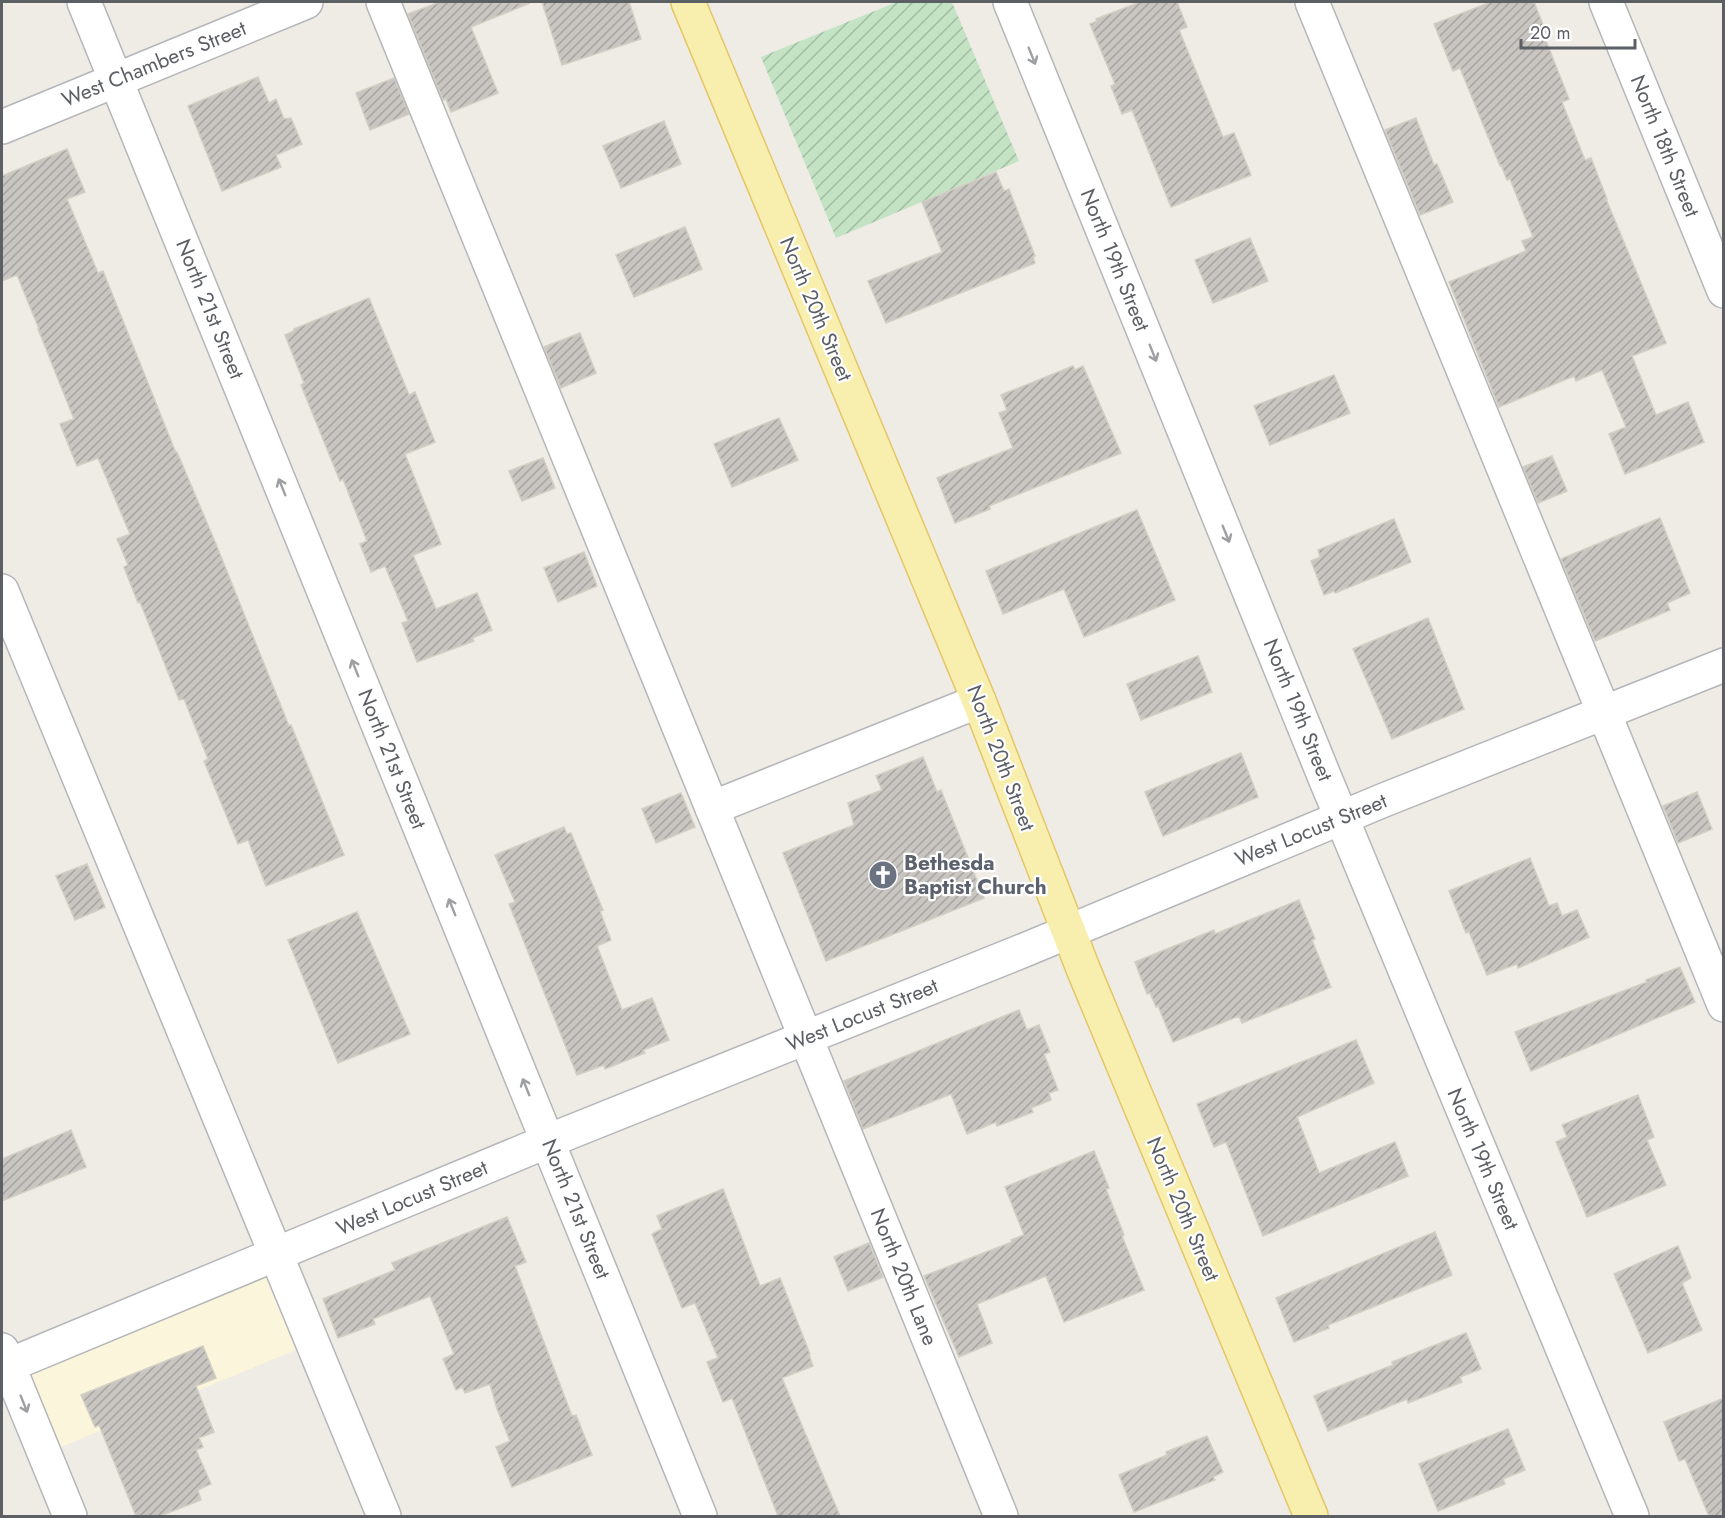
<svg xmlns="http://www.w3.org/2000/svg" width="1725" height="1518" viewBox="0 0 1725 1518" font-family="Jost,sans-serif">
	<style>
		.commercial { fill: #fbf5dc }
		.garden { fill: url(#garden-furrows) }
		.building { fill: url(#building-hatch); stroke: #d2cec3; stroke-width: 1.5 }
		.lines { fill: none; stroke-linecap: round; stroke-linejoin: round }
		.minor-casing { stroke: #b5b6ba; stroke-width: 36 }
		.major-casing { stroke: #e5c666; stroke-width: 36 }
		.minor { stroke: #fff; stroke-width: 33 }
		.major { stroke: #f8efaf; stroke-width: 33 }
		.oneway { stroke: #9d9fa2 }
		.labels { text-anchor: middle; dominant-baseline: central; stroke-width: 4.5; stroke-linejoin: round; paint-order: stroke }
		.street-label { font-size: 21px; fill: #5c5f64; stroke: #fff }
		.worship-label { font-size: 21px; font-weight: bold; fill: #5b616d; stroke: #fff; text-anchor: start }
	</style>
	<defs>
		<pattern id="garden-furrows" width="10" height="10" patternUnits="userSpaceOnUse" patternTransform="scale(1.5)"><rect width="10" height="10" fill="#c3e3c4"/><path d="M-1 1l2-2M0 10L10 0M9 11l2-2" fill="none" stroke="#a2bba3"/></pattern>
		<pattern id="building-hatch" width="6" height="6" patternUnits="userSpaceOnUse" patternTransform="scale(1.5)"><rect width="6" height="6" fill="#c9c6c2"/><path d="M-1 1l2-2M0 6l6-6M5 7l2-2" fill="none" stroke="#a6a4a1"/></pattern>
	</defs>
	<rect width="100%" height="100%" fill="#eeece5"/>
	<path class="commercial" d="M 275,1255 L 313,1343 L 44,1454 L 8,1365 Z"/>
	<path class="garden" d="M 897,2 L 952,2 L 1019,161 L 836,238 L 761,57 Z"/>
	<g class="building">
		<path d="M 440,2 L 530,3 L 471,27 L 498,93 L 451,112 L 446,99 L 443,100 L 408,14 Z"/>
		<path d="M 542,2 L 629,2 L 641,39 L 562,65 Z"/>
		<path d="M 1140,2 L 1177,2 L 1187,27 L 1179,30 L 1223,137 L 1234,133 L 1251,175 L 1171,207 L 1132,110 L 1122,114 L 1111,86 L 1115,84 L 1090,24 L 1097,21 L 1096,19 Z"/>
		<path d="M 1491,2 L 1534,2 L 1546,32 L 1543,33 L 1569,99 L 1562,102 L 1585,160 L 1591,158 L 1607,199 L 1606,199 L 1666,343 L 1632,356 L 1656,415 L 1688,402 L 1704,442 L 1625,474 L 1609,434 L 1626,427 L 1602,370 L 1576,381 L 1574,376 L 1499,407 L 1449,282 L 1526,251 L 1522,241 L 1533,237 L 1510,179 L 1507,180 L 1501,165 L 1500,166 L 1460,68 L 1453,71 L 1434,24 Z"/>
		<path d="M 258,77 L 269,103 L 276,99 L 284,119 L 291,118 L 302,144 L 276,155 L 281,167 L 222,191 L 188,106 Z"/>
		<path d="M 394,78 L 409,114 L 370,130 L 356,93 Z"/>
		<path d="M 1416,118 L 1434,165 L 1437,164 L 1453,202 L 1420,215 L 1385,130 Z"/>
		<path d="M 664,121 L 681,164 L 621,188 L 603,146 Z"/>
		<path d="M 67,149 L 85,192 L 67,199 L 98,273 L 103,271 L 176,453 L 177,452 L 216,544 L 289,726 L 291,725 L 344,855 L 266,886 L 248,840 L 238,844 L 204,761 L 208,759 L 184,699 L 179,700 L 140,602 L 138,603 L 124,567 L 128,565 L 117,539 L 130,534 L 98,458 L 77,466 L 60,424 L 74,419 L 38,329 L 39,329 L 17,275 L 2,281 L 2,176 Z"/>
		<path d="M 996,172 L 1004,191 L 1009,189 L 1035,256 L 1033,257 L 1035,263 L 886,323 L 868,281 L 942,252 L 922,202 Z"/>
		<path d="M 685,227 L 702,269 L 634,297 L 616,255 Z"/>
		<path d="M 1250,238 L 1268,281 L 1213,303 L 1195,260 Z"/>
		<path d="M 369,298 L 409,395 L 415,392 L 435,442 L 405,454 L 441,544 L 413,555 L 436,609 L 477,593 L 492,630 L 472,638 L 474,641 L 417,662 L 402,623 L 408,621 L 385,566 L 371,572 L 360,544 L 367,541 L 343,479 L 340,481 L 301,385 L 304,383 L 285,335 L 294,331 L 294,329 Z"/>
		<path d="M 580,333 L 596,373 L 561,388 L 544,347 Z"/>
		<path d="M 1073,366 L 1075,370 L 1083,366 L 1121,453 L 989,506 L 990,509 L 955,523 L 937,478 L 1013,448 L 999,413 L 1007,410 L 1001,395 Z"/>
		<path d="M 1334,375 L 1350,413 L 1270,445 L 1254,406 Z"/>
		<path d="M 779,418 L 798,460 L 732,487 L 714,444 Z"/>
		<path d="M 1552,456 L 1567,491 L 1538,503 L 1523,467 Z"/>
		<path d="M 543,458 L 555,488 L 522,501 L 509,471 Z"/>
		<path d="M 1137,510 L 1175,600 L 1084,637 L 1064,589 L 1003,614 L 986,571 Z"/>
		<path d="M 1660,518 L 1690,593 L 1667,603 L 1670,610 L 1595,641 L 1561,559 Z"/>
		<path d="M 1394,519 L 1411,562 L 1335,593 L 1334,591 L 1324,595 L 1311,561 L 1320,557 L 1318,550 Z"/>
		<path d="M 584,552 L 597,586 L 558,602 L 544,568 Z"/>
		<path d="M 1428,618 L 1464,709 L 1392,739 L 1353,649 Z"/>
		<path d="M 1198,656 L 1212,692 L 1141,720 L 1127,684 Z"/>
		<path d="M 1241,753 L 1258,797 L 1163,836 L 1145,792 Z"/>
		<path d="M 923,757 L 937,792 L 941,790 L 984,898 L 826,961 L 783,853 L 854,825 L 848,803 L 882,790 L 876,776 Z"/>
		<path d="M 1697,792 L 1712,829 L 1678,843 L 1663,806 Z"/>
		<path d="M 681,793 L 695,827 L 656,843 L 642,809 Z"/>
		<path d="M 564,827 L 567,834 L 571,833 L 603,910 L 600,911 L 611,940 L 597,946 L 622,1010 L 652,998 L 669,1040 L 643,1050 L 645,1053 L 605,1069 L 604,1065 L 577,1075 L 509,904 L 515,902 L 495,855 Z"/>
		<path d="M 1530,858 L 1549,906 L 1557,903 L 1562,916 L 1577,910 L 1589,937 L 1518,968 L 1517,964 L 1487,975 L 1469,932 L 1466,933 L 1449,891 Z"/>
		<path d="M 87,864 L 105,907 L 75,920 L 56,876 Z"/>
		<path d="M 1299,900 L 1315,939 L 1312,940 L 1331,987 L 1242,1023 L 1239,1016 L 1173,1042 L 1158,1006 L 1156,1007 L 1150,993 L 1147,994 L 1135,962 L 1214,930 L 1215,934 Z"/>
		<path d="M 357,912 L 410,1034 L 338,1063 L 288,940 Z"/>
		<path d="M 1680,967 L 1695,1002 L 1531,1071 L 1515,1032 L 1647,982 L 1646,980 Z"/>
		<path d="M 1019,1010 L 1027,1030 L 1039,1025 L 1050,1052 L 1044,1054 L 1058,1090 L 1049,1093 L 1051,1100 L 1031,1108 L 1033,1112 L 997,1126 L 996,1122 L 967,1134 L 951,1094 L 863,1129 L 844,1081 Z"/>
		<path d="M 1356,1040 L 1374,1083 L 1297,1117 L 1319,1173 L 1395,1142 L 1408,1176 L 1263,1236 L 1226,1142 L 1214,1147 L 1197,1104 Z"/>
		<path d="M 1638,1095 L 1654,1137 L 1647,1140 L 1666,1185 L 1587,1217 L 1556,1142 L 1567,1137 L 1562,1125 Z"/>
		<path d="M 71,1130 L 86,1167 L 2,1201 L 2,1159 Z"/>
		<path d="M 1094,1151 L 1109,1188 L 1106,1189 L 1124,1235 L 1122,1236 L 1144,1290 L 1064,1322 L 1046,1276 L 977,1304 L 992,1343 L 959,1357 L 924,1276 L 1012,1242 L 1011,1240 L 1024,1235 L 1005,1187 Z"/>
		<path d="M 723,1189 L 760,1286 L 780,1278 L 810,1354 L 809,1355 L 813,1366 L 782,1378 L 840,1516 L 778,1516 L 732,1398 L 723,1402 L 707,1362 L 718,1358 L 695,1303 L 682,1308 L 652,1234 L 662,1229 L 657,1216 Z"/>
		<path d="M 507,1217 L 526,1262 L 515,1266 L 572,1416 L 576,1415 L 592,1455 L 512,1487 L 496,1447 L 510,1441 L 497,1409 L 490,1384 L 465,1393 L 462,1387 L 456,1390 L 443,1359 L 454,1354 L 430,1296 L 373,1319 L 375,1324 L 338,1338 L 323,1299 L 395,1270 L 392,1263 Z"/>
		<path d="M 1435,1232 L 1452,1275 L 1328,1325 L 1329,1328 L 1294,1342 L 1276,1298 Z"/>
		<path d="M 869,1243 L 883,1277 L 848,1291 L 834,1257 Z"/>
		<path d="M 1678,1246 L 1691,1278 L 1682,1283 L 1702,1330 L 1648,1353 L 1614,1274 Z"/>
		<path d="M 1466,1333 L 1481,1369 L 1460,1377 L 1462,1382 L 1408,1403 L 1407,1399 L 1328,1431 L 1314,1396 L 1393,1365 L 1392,1362 Z"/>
		<path d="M 203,1346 L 216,1378 L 196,1386 L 214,1432 L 199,1438 L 203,1447 L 196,1450 L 211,1484 L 198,1490 L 201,1500 L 160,1516 L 136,1516 L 99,1425 L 95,1427 L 81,1395 Z"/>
		<path d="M 1724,1398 L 1724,1516 L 1709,1516 L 1685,1459 L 1679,1461 L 1664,1422 Z"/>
		<path d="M 1508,1429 L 1525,1470 L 1503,1479 L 1505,1484 L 1438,1511 L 1419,1464 Z"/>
		<path d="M 1207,1436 L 1223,1472 L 1213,1477 L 1215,1480 L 1134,1512 L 1119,1475 L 1167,1455 L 1166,1452 Z"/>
	</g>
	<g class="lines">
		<g class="minor-casing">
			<g id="minor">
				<path d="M 84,2 L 700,1516"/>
				<path d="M 383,2 L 1001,1516"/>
				<path d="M 1010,2 L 1325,778 L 1632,1516"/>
				<path d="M 1312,2 L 1724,1005"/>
				<path d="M 1606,2 L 1724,291"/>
				<path d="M 2,127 L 306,2"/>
				<path d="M 2,591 L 384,1516"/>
				<path d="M 712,808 L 979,701"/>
				<path d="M 2,1350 L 70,1516"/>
				<path d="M 2,1368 L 548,1141 L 1027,949 L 1384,800 L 1724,665"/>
			</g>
		</g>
		<g class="major-casing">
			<path id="major" d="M 688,2 L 979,701 L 1084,971 L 1311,1516"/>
		</g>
		<use href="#minor" class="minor"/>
		<use href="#major" class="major"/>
	</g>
	<defs><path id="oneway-shaft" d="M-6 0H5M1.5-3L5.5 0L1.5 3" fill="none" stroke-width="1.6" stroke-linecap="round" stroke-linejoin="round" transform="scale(1.5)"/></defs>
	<g class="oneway">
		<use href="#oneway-shaft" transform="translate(1032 56) rotate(68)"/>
		<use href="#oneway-shaft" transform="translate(1153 353) rotate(68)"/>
		<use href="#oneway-shaft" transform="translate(282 487) rotate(-112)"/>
		<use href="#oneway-shaft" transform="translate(1226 534) rotate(68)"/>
		<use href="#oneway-shaft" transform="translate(355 668) rotate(-112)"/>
		<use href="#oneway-shaft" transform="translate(452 907) rotate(-112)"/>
		<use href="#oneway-shaft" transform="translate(526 1087) rotate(-112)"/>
		<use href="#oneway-shaft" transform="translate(24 1404) rotate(68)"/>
	</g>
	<defs>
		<g id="church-disc" transform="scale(1.5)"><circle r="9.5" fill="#6b7280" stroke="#fff"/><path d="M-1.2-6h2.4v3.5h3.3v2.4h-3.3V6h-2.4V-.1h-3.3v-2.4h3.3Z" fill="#fff"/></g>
	</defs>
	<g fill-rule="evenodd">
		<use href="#church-disc" x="883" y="875"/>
	</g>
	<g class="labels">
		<g class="street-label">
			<text transform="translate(154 64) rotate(-22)">West Chambers Street</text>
			<text transform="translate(1665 146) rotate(68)">North 18th Street</text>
			<text transform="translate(1115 260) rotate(68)">North 19th Street</text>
			<text transform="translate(210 309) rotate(68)">North 21st Street</text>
			<text transform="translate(816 309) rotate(67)">North 20th Street</text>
			<text transform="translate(1298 710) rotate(68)">North 19th Street</text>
			<text transform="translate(1001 758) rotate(69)">North 20th Street</text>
			<text transform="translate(392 759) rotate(68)">North 21st Street</text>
			<text transform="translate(1311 830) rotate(-22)">West Locust Street</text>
			<text transform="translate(862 1015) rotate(-22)">West Locust Street</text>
			<text transform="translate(1483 1159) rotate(67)">North 19th Street</text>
			<text transform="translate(412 1198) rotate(-23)">West Locust Street</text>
			<text transform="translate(576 1209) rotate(68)">North 21st Street</text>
			<text transform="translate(1183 1209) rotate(67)">North 20th Street</text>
			<text transform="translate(904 1277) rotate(68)">North 20th Lane</text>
		</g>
		<g class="worship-label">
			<text x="904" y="863">Bethesda<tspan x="904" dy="24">Baptist Church</tspan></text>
		</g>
	</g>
	<rect width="1725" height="1518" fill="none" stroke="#5c5f64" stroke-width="6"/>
	<path d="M1521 39v9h114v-9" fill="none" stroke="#5c5f64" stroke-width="3"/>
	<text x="1530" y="39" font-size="18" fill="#5c5f64" stroke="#ffffff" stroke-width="4.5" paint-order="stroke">20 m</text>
</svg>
